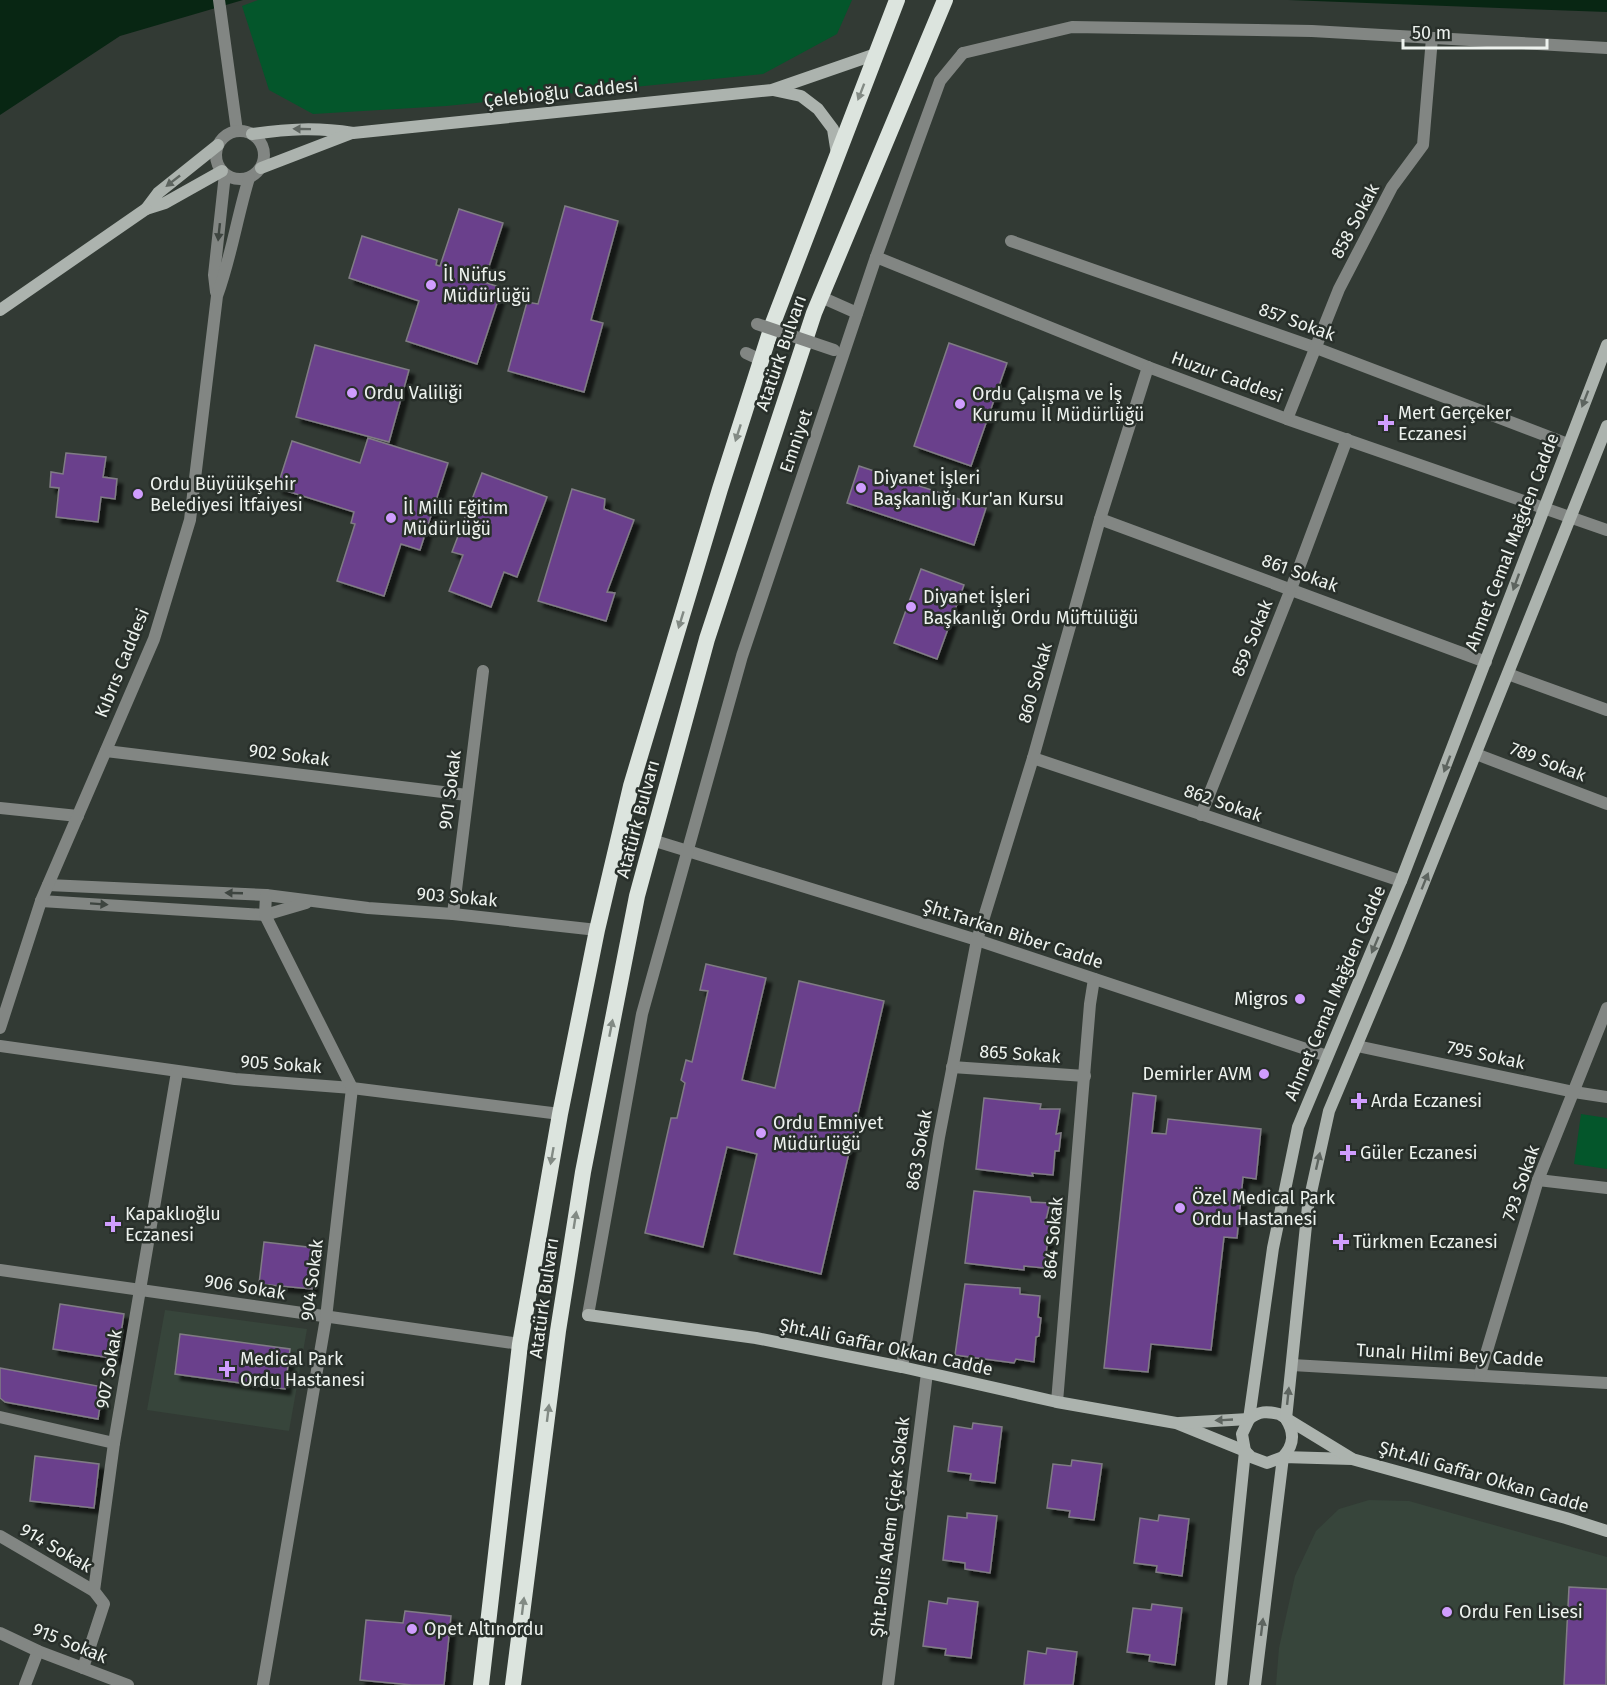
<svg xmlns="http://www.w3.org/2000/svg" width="1607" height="1685" viewBox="0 0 1607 1685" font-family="'Fira Sans',sans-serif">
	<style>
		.built { fill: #37453b }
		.green { fill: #04562b }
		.water { fill: #082613 }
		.building { fill: #6a408c; stroke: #807c85; stroke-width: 1.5; filter: url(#shadow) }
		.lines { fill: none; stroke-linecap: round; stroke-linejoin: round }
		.pedestrian { stroke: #828683; stroke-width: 12 }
		.minor { stroke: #828683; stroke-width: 12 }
		.tertiary { stroke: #828683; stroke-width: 12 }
		.secondary { stroke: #acb3ae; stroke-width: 12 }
		.trunk { stroke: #dce4de; stroke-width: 16 }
		.pedestrian-bridge { stroke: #828683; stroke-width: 12 }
		.oneway { fill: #828a84 }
		.oneway2 { fill: #5d645f }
		.oneway3 { fill: #3e4540 }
		.poi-dot { fill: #d09dfe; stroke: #282f2a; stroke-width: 2 }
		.labels { text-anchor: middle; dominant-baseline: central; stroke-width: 5; stroke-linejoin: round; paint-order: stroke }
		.street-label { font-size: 18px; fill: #edf2ee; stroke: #282f2a }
		.poi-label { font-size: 18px; fill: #edf2ee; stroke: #282f2a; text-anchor: start }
	</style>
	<defs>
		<filter id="shadow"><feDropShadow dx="5.5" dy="5.5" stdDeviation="1.5" flood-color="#0009"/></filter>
	</defs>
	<rect width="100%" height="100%" fill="#323a34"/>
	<g class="built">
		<path d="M 165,1310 L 307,1329 L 289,1431 L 147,1410 Z"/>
		<path d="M 1369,1500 L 1409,1501 L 1607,1557 L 1607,1685 L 1276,1685 L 1279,1648 L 1295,1576 L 1316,1531 L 1339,1509 Z"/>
	</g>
	<g class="green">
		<path d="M 258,0 L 852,0 L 837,34 L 763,74 L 446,106 L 313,114 L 269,90 L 242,6 Z"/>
		<path d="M 1581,1114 L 1607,1118 L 1607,1169 L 1574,1164 Z"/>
	</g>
	<g class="water">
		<path d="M 0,0 L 243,0 L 120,36 L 0,115 Z"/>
		<path d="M 1288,0 L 1607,0 L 1607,12 Z"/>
	</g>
	<g class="building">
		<path d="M 565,206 L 618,221 L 591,320 L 603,323 L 584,392 L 508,371 L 527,302 L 538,304 Z"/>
		<path d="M 459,209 L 503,223 L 484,282 L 502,288 L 477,364 L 406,341 L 419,301 L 349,278 L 362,236 L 437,260 L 436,265 L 440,266 Z"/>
		<path d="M 949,343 L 1007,363 L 971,466 L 914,446 Z"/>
		<path d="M 315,345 L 409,370 L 389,442 L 296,417 Z"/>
		<path d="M 368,438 L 448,463 L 420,550 L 401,544 L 384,596 L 337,581 L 355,524 L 351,523 L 354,512 L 277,488 L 292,441 L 360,463 Z"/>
		<path d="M 66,453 L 106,457 L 103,477 L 117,479 L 115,499 L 101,497 L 98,522 L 56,517 L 59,488 L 50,487 L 51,472 L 63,474 Z"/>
		<path d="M 859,466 L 986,508 L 974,545 L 847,503 Z"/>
		<path d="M 482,473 L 547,497 L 517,577 L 504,572 L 491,607 L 449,591 L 463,555 L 452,552 Z"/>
		<path d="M 572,489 L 605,499 L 604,509 L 634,520 L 607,592 L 615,593 L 606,621 L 538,601 Z"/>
		<path d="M 921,569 L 964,585 L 937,659 L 894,643 Z"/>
		<path d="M 706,964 L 766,978 L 742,1080 L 775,1088 L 799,981 L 884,1001 L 821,1274 L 734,1254 L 757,1154 L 727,1147 L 703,1247 L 645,1233 L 671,1118 L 677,1118 L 685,1083 L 681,1080 L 686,1060 L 692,1062 L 708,991 L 700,990 Z"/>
		<path d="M 1133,1093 L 1156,1096 L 1152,1133 L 1166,1134 L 1168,1119 L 1261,1129 L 1256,1179 L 1243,1177 L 1237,1238 L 1224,1237 L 1211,1350 L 1151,1344 L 1148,1372 L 1104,1368 Z"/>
		<path d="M 984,1098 L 1041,1104 L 1040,1109 L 1060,1109 L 1056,1134 L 1061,1133 L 1059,1151 L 1055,1151 L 1053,1175 L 1032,1173 L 1033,1176 L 976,1169 Z"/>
		<path d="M 974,1191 L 1030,1197 L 1031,1202 L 1050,1203 L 1045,1224 L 1050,1225 L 1044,1268 L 1024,1266 L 1024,1270 L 965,1263 Z"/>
		<path d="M 264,1242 L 316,1248 L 312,1289 L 259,1284 Z"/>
		<path d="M 965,1284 L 1020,1288 L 1020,1294 L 1040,1296 L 1038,1317 L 1041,1318 L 1039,1336 L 1036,1337 L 1034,1362 L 1016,1359 L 1014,1363 L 955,1355 Z"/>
		<path d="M 60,1304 L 124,1314 L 117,1359 L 53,1349 Z"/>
		<path d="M 180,1334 L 290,1349 L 285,1389 L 175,1374 Z"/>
		<path d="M 0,1368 L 103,1387 L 98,1419 L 5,1402 L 0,1398 Z"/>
		<path d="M 973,1423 L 1002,1427 L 995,1483 L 970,1480 L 971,1474 L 948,1471 L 954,1426 L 972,1429 Z"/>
		<path d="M 35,1456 L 99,1464 L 94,1508 L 30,1501 Z"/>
		<path d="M 1072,1460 L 1102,1464 L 1094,1520 L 1069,1517 L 1070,1511 L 1047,1508 L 1053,1464 L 1071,1466 Z"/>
		<path d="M 967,1513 L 997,1516 L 990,1573 L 965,1569 L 965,1563 L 943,1560 L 948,1516 L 967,1518 Z"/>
		<path d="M 1159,1515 L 1189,1519 L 1182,1576 L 1156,1572 L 1157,1566 L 1134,1563 L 1140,1518 L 1158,1521 Z"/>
		<path d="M 1569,1587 L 1607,1589 L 1606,1685 L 1564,1685 Z"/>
		<path d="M 948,1598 L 978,1602 L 971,1658 L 945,1655 L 946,1649 L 923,1646 L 929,1601 L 947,1604 Z"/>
		<path d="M 1152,1604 L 1182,1608 L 1175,1665 L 1149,1661 L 1150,1655 L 1127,1652 L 1133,1608 L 1151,1610 Z"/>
		<path d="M 405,1611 L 451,1616 L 444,1685 L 412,1685 L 360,1680 L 366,1620 L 403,1623 Z"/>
		<path d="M 1047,1648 L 1077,1652 L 1073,1685 L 1024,1685 L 1028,1651 L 1046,1654 Z"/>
	</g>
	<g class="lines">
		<g class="pedestrian">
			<path d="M 821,297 L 857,313"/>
			<path d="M 746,353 L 761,360"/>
		</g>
		<g class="minor">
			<path d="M 1011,241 L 1316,348 L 1568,444"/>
			<path d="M 876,257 L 1148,367 L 1287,419 L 1607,530"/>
			<path d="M 1287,419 L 1339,289 L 1392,187 L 1423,145 L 1432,38"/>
			<path d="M 1100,519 L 1486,662"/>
			<path d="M 1508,674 L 1607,710"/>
			<path d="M 106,751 L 467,795"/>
			<path d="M 1476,754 L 1607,804"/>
			<path d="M 1033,758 L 1401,881"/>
			<path d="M 0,808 L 78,816"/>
			<path d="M 1201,815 L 1291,589 L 1347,439"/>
			<path d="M 652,840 L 977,940 L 1327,1056"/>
			<path d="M 48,885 L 266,895 L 368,908 L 453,914 L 597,930"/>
			<path d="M 41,901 L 265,915 L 306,903"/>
			<path d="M 453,914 L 483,671"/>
			<path d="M 0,1046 L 235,1079 L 352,1088 L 560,1114"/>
			<path d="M 1357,1046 L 1574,1092 L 1607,1097"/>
			<path d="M 952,1067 L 1085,1076"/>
			<path d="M 1538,1180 L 1607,1188"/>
			<path d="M 0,1270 L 520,1344"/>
			<path d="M 588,1315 L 642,1014 L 742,656 L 876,257 L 917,144 L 940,81 L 963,53"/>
			<path d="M 1292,1365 L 1607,1383"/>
			<path d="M 902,1367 L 939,1137 L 977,940 L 1033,758 L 1100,519 L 1148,367"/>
			<path d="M 1480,1374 L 1538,1180 L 1607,1008"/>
			<path d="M 1057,1402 L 1090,1004 L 1094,979"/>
			<path d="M 0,1417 L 114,1443"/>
			<path d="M 0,1536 L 94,1591"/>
			<path d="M 0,1633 L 38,1651 L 128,1685"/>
			<path d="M 83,1668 L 104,1604 L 94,1591 L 114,1443 L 177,1072"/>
			<path d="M 25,1685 L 38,1651"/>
			<path d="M 263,1685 L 326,1318 L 352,1088 L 265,915 L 266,895"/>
			<path d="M 888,1685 L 927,1373"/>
		</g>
		<g class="tertiary">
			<path d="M 219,0 L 237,131"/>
			<path d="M 963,53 L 1072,27 L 1312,31 L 1607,48"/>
			<circle cx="240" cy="155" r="24"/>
			<path d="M 216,292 L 214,275 L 225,174"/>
			<path d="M 0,1028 L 41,901 L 154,639 L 190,520 L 217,296 C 231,258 237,217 249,178"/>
		</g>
		<g class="secondary">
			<path d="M 773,90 L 801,96 L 818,109 L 833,129 L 837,154"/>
			<path d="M 252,134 C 289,129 316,127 353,133 L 772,90 L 876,54"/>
			<path d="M 218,145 L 158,193 L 146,209 L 165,203 L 222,171"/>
			<path d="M 261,168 L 352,133"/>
			<path d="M 0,310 L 146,209"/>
			<path d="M 588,1315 L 756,1338 L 902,1367 L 1057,1402 L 1176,1423 L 1245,1451 L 1251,1457 L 1267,1463 L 1283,1457 L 1352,1459 L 1566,1518 L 1607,1531"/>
			<path d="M 1179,1423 L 1249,1419 C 1259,1411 1267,1411 1279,1414 L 1351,1458"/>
			<path d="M 1221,1685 L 1245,1451 L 1242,1434 L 1249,1419 L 1273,1248 L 1298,1127 L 1401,881 L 1607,345"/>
			<path d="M 1255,1685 L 1283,1457 C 1294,1445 1295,1433 1286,1419 L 1308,1206 L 1329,1111 L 1398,947 L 1607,426"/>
		</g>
		<g class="trunk">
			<path d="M 481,1685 L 520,1344 L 560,1114 L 597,930 L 631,786 L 720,489 L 773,323 L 897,0"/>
			<path d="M 513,1685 L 558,1331 L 583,1172 L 637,896 L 707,639 L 814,313 L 945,0"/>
		</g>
		<path class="pedestrian-bridge" d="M 757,324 L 834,350"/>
	</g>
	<defs><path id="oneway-solid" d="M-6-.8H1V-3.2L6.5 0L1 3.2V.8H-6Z" transform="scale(1.5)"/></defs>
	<g class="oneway">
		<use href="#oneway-solid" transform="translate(861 92) rotate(111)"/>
		<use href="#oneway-solid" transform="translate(738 433) rotate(108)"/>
		<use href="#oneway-solid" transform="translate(681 620) rotate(107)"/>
		<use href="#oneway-solid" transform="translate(611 1028) rotate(-79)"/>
		<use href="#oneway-solid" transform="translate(552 1156) rotate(100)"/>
		<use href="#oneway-solid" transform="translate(575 1220) rotate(-81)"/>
		<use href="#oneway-solid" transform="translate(548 1413) rotate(-83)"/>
		<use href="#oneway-solid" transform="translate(523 1606) rotate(-83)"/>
	</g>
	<g class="oneway2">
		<use href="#oneway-solid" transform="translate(302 129) rotate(-179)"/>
		<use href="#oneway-solid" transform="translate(173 181) rotate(142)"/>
		<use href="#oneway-solid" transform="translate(1585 399) rotate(111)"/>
		<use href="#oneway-solid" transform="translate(1516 582) rotate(110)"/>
		<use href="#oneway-solid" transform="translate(1447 764) rotate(111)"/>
		<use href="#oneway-solid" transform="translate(1425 881) rotate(-68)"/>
		<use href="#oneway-solid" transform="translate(1375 945) rotate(113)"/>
		<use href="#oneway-solid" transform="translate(1318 1161) rotate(-77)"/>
		<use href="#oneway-solid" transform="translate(1288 1396) rotate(-84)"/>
		<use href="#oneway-solid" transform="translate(1224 1420) rotate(177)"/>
		<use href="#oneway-solid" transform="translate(1262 1627) rotate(-83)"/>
	</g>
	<g class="oneway3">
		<use href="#oneway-solid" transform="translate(219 232) rotate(96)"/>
		<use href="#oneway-solid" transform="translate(234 893) rotate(-178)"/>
		<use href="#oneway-solid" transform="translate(99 904) rotate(4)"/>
	</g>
	<g class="poi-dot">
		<circle cx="431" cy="285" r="6"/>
		<circle cx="352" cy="393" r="6"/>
		<circle cx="960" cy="404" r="6"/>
		<path d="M1383 414h6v6h6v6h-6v6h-6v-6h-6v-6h6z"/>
		<circle cx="861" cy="488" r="6"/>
		<circle cx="138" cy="494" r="6"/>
		<circle cx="391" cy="518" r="6"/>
		<circle cx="911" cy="607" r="6"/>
		<circle cx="1300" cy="999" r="6"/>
		<circle cx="1264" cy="1074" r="6"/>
		<path d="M1356 1092h6v6h6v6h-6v6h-6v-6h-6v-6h6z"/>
		<circle cx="761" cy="1133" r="6"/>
		<path d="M1345 1144h6v6h6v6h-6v6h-6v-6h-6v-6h6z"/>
		<circle cx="1180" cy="1208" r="6"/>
		<path d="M110 1215h6v6h6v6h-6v6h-6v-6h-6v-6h6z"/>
		<path d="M1338 1233h6v6h6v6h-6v6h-6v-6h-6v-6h6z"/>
		<path d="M224 1360h6v6h6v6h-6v6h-6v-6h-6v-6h6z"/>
		<circle cx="1447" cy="1612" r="6"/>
		<circle cx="412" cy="1629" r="6"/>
	</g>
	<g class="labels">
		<g class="street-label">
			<text transform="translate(561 93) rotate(-6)">Çelebioğlu Caddesi</text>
			<text transform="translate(1355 221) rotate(-62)">858 Sokak</text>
			<text transform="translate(1297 322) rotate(20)">857 Sokak</text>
			<text transform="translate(781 353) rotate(-71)">Atatürk Bulvarı</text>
			<text transform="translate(1227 377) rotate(20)">Huzur Caddesi</text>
			<text transform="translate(796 441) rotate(-71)">Emniyet</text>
			<text transform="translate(1512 542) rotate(-69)">Ahmet Cemal Mağden Cadde</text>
			<text transform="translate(1300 573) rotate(20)">861 Sokak</text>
			<text transform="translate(1252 638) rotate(-68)">859 Sokak</text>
			<text transform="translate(122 663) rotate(-68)">Kıbrıs Caddesi</text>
			<text transform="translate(1035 683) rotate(-74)">860 Sokak</text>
			<text transform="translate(289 755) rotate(7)">902 Sokak</text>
			<text transform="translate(1548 762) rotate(21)">789 Sokak</text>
			<text transform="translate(450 790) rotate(-83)">901 Sokak</text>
			<text transform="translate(1223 803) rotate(19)">862 Sokak</text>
			<text transform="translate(638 819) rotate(-75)">Atatürk Bulvarı</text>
			<text transform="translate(457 897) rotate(5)">903 Sokak</text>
			<text transform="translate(1013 934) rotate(18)">Şht.Tarkan Biber Cadde</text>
			<text transform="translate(1335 993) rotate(-67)">Ahmet Cemal Mağden Cadde</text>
			<text transform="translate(1020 1054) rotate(4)">865 Sokak</text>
			<text transform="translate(1486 1055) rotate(12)">795 Sokak</text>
			<text transform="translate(281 1064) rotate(4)">905 Sokak</text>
			<text transform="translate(919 1150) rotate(-80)">863 Sokak</text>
			<text transform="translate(1521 1183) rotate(-71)">793 Sokak</text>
			<text transform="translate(1053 1238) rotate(-85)">864 Sokak</text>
			<text transform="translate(312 1280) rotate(-83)">904 Sokak</text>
			<text transform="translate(245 1287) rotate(9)">906 Sokak</text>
			<text transform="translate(544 1298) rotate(-82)">Atatürk Bulvarı</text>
			<text transform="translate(886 1347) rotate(12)">Şht.Ali Gaffar Okkan Cadde</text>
			<text transform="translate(1450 1355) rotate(3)">Tunalı Hilmi Bey Cadde</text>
			<text transform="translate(109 1369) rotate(-80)">907 Sokak</text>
			<text transform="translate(1484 1477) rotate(16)">Şht.Ali Gaffar Okkan Cadde</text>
			<text transform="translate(890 1527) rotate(-83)">Şht.Polis Adem Çiçek Sokak</text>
			<text transform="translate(56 1548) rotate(30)">914 Sokak</text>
			<text transform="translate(70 1643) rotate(22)">915 Sokak</text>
		</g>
		<g class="poi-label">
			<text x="443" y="275">İl Nüfus<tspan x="443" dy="21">Müdürlüğü</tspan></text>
			<text x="364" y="393">Ordu Valiliği</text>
			<text x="972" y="394">Ordu Çalışma ve İş<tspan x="972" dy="21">Kurumu İl Müdürlüğü</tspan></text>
			<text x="1398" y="413">Mert Gerçeker<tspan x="1398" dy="21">Eczanesi</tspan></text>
			<text x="873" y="478">Diyanet İşleri<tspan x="873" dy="21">Başkanlığı Kur'an Kursu</tspan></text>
			<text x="150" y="484">Ordu Büyüükşehir<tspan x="150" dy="21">Belediyesi İtfaiyesi</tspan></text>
			<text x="403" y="508">İl Milli Eğitim<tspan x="403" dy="21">Müdürlüğü</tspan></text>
			<text x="923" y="597">Diyanet İşleri<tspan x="923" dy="21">Başkanlığı Ordu Müftülüğü</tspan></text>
			<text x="1288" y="999" text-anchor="end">Migros</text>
			<text x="1252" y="1074" text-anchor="end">Demirler AVM</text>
			<text x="1371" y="1101">Arda Eczanesi</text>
			<text x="773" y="1123">Ordu Emniyet<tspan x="773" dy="21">Müdürlüğü</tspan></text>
			<text x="1360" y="1153">Güler Eczanesi</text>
			<text x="1192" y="1198">Özel Medical Park<tspan x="1192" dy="21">Ordu Hastanesi</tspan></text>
			<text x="125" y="1214">Kapaklıoğlu<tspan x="125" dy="21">Eczanesi</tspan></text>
			<text x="1353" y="1242">Türkmen Eczanesi</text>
			<text x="240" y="1359">Medical Park<tspan x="240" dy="21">Ordu Hastanesi</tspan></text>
			<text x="1459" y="1612">Ordu Fen Lisesi</text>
			<text x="424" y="1629">Opet Altınordu</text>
		</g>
	</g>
	<path d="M1403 39v9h144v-9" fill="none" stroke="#edf2ee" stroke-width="3"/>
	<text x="1412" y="39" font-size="18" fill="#edf2ee" stroke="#282f2a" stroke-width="4.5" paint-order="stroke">50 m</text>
</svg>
